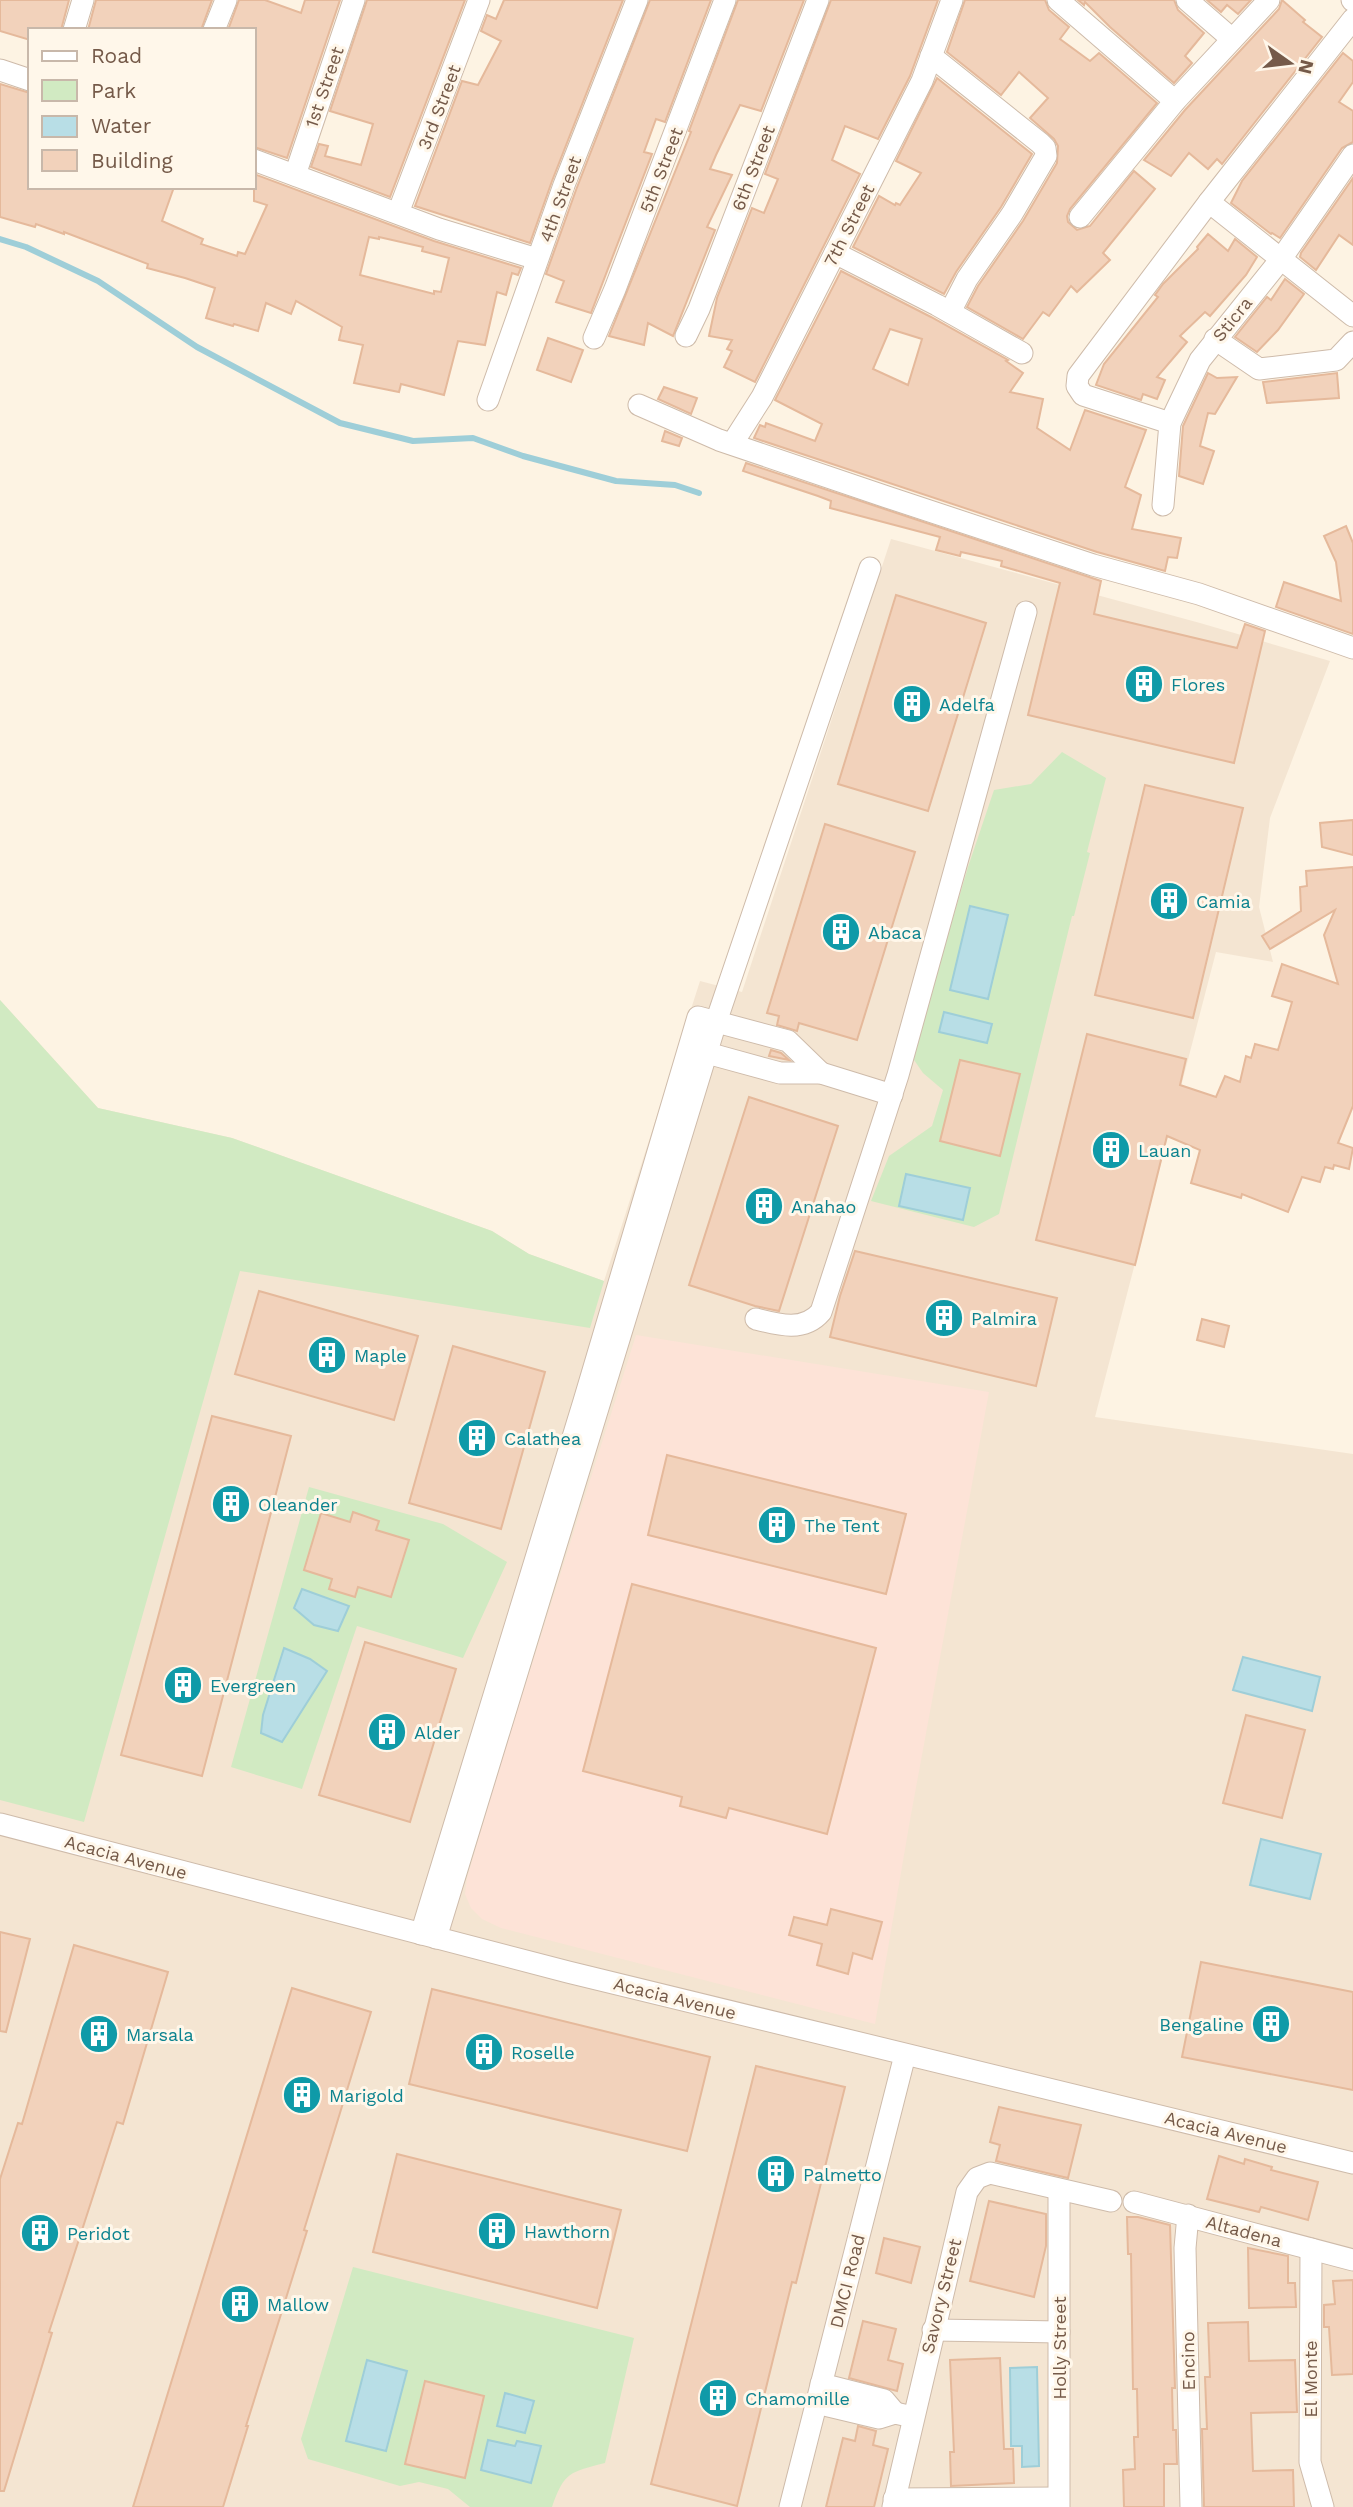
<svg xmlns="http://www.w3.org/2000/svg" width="1353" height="2507" viewBox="0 0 1353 2507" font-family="'Work Sans',sans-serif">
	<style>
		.residential { fill: #f4e5d2 }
		.commercial { fill: #fde3d7 }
		.green { fill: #d1eac2 }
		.water { fill: #b8dee6; stroke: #9eced8; stroke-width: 2 }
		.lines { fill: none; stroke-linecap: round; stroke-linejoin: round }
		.stream { stroke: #9eced8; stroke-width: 6 }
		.building { fill: #f2d2bb; stroke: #e5b99b; stroke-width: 2; fill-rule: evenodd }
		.minor-casing { stroke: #cebbaa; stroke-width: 23 }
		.minor { stroke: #fff; stroke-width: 21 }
		.labels { text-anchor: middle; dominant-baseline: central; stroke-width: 6; stroke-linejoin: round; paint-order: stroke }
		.street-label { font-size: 18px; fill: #755a49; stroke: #fff7ea }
		.culture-label { font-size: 18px; fill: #0d838f; stroke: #fff7ea; text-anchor: start }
	</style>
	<rect width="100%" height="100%" fill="#fdf3e3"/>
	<path class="residential" d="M 891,539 L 1200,623 L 1330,661 L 1270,818 L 1259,907 L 1273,962 L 1216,952 L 1095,1417 L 1353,1454 L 1353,2507 L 0,2507 L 0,1000 L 98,1108 L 232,1138 L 492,1231 L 529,1254 L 604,1281 L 700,981 L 742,992 Z"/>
	<path class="commercial" d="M 636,1335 L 989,1392 L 910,1820 L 875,2024 L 501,1928 L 482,1919 L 471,1908 L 465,1894 L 467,1878 L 502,1759 Z"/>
	<g class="green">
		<path d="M 1062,752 L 1106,778 L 1087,852 L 1090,853 L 1074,916 L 1072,916 L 999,1214 L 974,1227 L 871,1201 L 889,1156 L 932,1126 L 943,1090 L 923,1073 L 912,1057 L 968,867 L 994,790 L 1031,784 Z"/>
		<path d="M 0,1000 L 98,1108 L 232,1138 L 492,1231 L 529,1254 L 604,1281 L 590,1328 L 240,1271 L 84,1822 L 0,1800 Z"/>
		<path d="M 309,1487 L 443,1524 L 507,1562 L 463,1658 L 357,1626 L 302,1789 L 231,1767 Z"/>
		<path d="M 353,2267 L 634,2338 L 605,2463 C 570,2472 564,2472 552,2507 L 470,2507 L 448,2489 L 419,2482 L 400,2486 L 308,2459 L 301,2439 Z"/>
	</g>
	<g class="water">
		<path d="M 970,906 L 1008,915 L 988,999 L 950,990 Z"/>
		<path d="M 944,1012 L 992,1024 L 987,1043 L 939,1032 Z"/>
		<path d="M 906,1174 L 970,1188 L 963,1220 L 899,1206 Z"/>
		<path d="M 302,1589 L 349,1606 L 338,1631 L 314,1625 L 294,1608 Z"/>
		<path d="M 284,1648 L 310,1659 L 327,1671 L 282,1742 L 261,1733 L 263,1715 Z"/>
		<path d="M 1243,1657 L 1320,1677 L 1312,1711 L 1233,1690 Z"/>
		<path d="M 1261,1839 L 1321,1854 L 1310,1899 L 1250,1885 Z"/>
		<path d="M 367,2360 L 407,2371 L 386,2451 L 346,2441 Z"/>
		<path d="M 1037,2367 L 1039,2466 L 1022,2467 L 1022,2446 L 1011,2446 L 1010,2368 Z"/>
		<path d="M 505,2393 L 534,2401 L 525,2433 L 497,2426 Z"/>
		<path d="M 488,2440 L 515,2446 L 517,2441 L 541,2446 L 531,2483 L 481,2470 Z"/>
	</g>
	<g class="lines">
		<path class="stream" d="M 0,239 L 26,247 L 98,281 L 197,347 L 340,423 L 413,441 L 473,438 L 523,456 L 616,481 L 675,485 L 699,493"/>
	</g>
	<g class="building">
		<path d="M 0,0 L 69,0 L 61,30 L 30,30 L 30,40 L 0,31 Z"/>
		<path d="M 96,0 L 212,0 L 201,30 L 88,30 Z"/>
		<path d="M 239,0 L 265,0 L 301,13 L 305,0 L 340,0 L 287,158 L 254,147 L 254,30 L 228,30 Z"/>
		<path d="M 367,0 L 465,0 L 390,197 L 311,167 L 319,144 L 328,146 L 325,156 L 361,165 L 373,124 L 330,111 Z"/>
		<path d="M 504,0 L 623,0 L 552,181 L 530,243 L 415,206 L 462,81 L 478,85 L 501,41 L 481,31 L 487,15 L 496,19 Z"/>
		<path d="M 650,0 L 711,0 L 665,122 L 656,119 L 644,152 L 652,154 L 591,313 L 556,302 L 564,281 L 546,274 L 576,190 Z"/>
		<path d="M 738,0 L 804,0 L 761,111 L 740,105 L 716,155 L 710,169 L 732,175 L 707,227 L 715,230 L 673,336 L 648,323 L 644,345 L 609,336 L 691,132 L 689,131 Z"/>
		<path d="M 831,0 L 938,0 L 910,76 L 878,139 L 845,126 L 832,160 L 860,174 L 755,382 L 724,367 L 732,351 L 727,349 L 732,340 L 709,336 L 717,298 L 752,208 L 764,213 L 778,179 L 765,174 Z"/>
		<path d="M 965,0 L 1045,0 L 1049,10 L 1069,27 L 1060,39 L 1090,61 L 1099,53 L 1157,103 L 1070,209 L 1067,216 L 1068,222 L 1077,230 L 1090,226 L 1134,171 L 1155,189 L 1103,253 L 1110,260 L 1077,292 L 1071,286 L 1049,316 L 1043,312 L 1023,339 L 967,307 L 978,286 L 1023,221 L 1057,163 L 1058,146 L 1054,139 L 1030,118 L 1048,98 L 1019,72 L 1001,95 L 947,52 Z"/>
		<path d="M 1078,0 L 1174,0 L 1178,10 L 1204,33 L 1185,56 L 1192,63 L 1174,83 L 1110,27 L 1085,2 L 1084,5 Z"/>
		<path d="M 1207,0 L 1251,0 L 1238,14 L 1227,5 L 1221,12 Z"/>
		<path d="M 1282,0 L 1305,20 L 1303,22 L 1322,37 L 1222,164 L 1217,159 L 1208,169 L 1189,153 L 1171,176 L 1144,160 L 1185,110 L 1279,9 Z"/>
		<path d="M 1343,53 L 1353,61 L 1353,82 L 1339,102 L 1353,111 L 1353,142 L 1342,148 L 1280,238 L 1272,233 L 1271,234 L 1231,203 L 1242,181 Z"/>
		<path d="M 937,78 L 1032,154 L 1001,207 L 956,272 L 944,294 L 853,247 L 879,196 L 895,205 L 896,203 L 900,205 L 921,173 L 896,161 Z"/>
		<path d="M 0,84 L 30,93 L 30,187 L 174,187 L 162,221 L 203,239 L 201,244 L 237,256 L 238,252 L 245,254 L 267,205 L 254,201 L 254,174 L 434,241 L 521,268 L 518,275 L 512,273 L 506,295 L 497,292 L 485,345 L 458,341 L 444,395 L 401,384 L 399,392 L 354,383 L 363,345 L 339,340 L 342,327 L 296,301 L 291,314 L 266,303 L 258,331 L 234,324 L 233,326 L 206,318 L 215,288 L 185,278 L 147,268 L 148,264 L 64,232 L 64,234 L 36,224 L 35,227 L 0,217 ZM 369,237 L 379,239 L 379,237 L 423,247 L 422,251 L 449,258 L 441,292 L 434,291 L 434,294 L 360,275 Z"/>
		<path d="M 1353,178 L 1353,245 L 1339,235 L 1316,270 L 1300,257 L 1301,253 Z"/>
		<path d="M 1208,234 L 1228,251 L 1235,239 L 1257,257 L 1246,275 L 1210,316 L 1205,312 L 1180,336 L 1187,342 L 1157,377 L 1165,380 L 1157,399 L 1143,394 L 1141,400 L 1096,385 L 1104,364 L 1158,297 L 1155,295 L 1163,284 L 1198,249 L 1197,247 Z"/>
		<path d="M 841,271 L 931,317 L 1008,360 L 1006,361 L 1023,373 L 1010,392 L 1043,399 L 1037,428 L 1070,450 L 1085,410 L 1146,430 L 1125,487 L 1141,495 L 1132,529 L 1181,538 L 1177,558 L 1168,557 L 1165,571 L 1097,552 L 754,438 L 760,425 L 765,427 L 766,423 L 815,441 L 822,424 L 775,400 ZM 890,329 L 922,339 L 908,385 L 873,369 Z"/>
		<path d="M 1285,279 L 1304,294 L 1278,330 L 1257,352 L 1235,337 L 1267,297 L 1271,300 Z"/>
		<path d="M 548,338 L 583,350 L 571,382 L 537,370 Z"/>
		<path d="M 1208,373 L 1217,378 L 1237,377 L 1215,414 L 1208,413 L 1200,446 L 1214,451 L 1203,484 L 1179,476 L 1183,426 Z"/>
		<path d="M 1337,373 L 1339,398 L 1267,403 L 1263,382 Z"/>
		<path d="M 664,387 L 697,398 L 691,414 L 658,399 Z"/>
		<path d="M 665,431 L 682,438 L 679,446 L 662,441 Z"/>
		<path d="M 746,463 L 1101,581 L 1094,614 L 1237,648 L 1245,624 L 1265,631 L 1234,763 L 1028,715 L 1060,583 L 1001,566 L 1002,561 L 961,552 L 960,556 L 936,550 L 940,537 L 830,508 L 831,501 L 818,496 L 743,471 Z"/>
		<path d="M 1346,526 L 1353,543 L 1353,634 L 1276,607 L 1284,582 L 1341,601 L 1336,562 L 1324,536 Z"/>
		<path d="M 896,595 L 986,623 L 928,811 L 838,784 Z"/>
		<path d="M 1145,785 L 1243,808 L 1193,1018 L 1095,995 Z"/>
		<path d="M 1353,820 L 1353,855 L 1322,847 L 1320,823 Z"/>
		<path d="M 825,824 L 915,852 L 857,1040 L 799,1023 L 797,1031 L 777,1025 L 779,1016 L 767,1013 Z"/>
		<path d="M 1353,867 L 1353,1106 L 1338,1143 L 1353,1148 L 1349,1169 L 1334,1165 L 1333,1169 L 1325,1167 L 1320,1182 L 1302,1177 L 1288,1212 L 1242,1194 L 1241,1198 L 1191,1183 L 1200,1150 L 1167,1136 L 1135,1265 L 1036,1240 L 1087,1034 L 1186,1059 L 1180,1085 L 1216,1097 L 1225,1076 L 1240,1082 L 1246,1056 L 1251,1058 L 1255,1044 L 1278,1050 L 1292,1002 L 1272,996 L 1282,964 L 1338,984 L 1324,935 L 1335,910 L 1270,949 L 1262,936 L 1301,911 L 1300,887 L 1307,886 L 1306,871 Z"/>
		<path d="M 771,1050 L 781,1053 L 789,1060 L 769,1056 Z"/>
		<path d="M 960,1060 L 1020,1074 L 1000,1156 L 940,1141 Z"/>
		<path d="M 749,1097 L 838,1126 L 779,1311 L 755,1306 L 689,1285 Z"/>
		<path d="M 855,1251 L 1057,1298 L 1036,1386 L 830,1337 L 840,1296 Z"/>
		<path d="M 259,1291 L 418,1336 L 394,1420 L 235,1374 Z"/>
		<path d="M 1202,1319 L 1229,1326 L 1224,1347 L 1197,1340 Z"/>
		<path d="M 453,1346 L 545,1372 L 501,1529 L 409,1503 Z"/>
		<path d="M 212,1416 L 291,1436 L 202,1776 L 121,1755 Z"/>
		<path d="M 667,1455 L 906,1514 L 886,1594 L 648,1535 Z"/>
		<path d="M 353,1512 L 379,1521 L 376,1530 L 409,1540 L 391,1597 L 358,1587 L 355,1597 L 329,1589 L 332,1579 L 304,1570 L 321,1513 L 350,1522 Z"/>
		<path d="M 632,1584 L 876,1648 L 827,1834 L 729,1808 L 726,1818 L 680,1806 L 682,1797 L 583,1771 Z"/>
		<path d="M 365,1642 L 456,1669 L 410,1822 L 319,1795 Z"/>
		<path d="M 1246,1715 L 1305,1730 L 1282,1818 L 1223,1803 Z"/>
		<path d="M 831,1909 L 882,1922 L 872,1959 L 853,1953 L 848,1974 L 817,1965 L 822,1944 L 789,1935 L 794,1917 L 827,1925 Z"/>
		<path d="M 0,1932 L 30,1939 L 6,2032 L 0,2031 Z"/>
		<path d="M 74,1945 L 168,1972 L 123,2124 L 117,2122 L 49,2332 L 52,2333 L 4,2491 L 0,2491 L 0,2179 L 18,2123 L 22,2124 Z"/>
		<path d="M 1201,1962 L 1353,1992 L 1353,2090 L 1182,2057 Z"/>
		<path d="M 292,1988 L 371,2012 L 304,2230 L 307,2231 L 246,2426 L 248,2426 L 223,2507 L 133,2507 Z"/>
		<path d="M 432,1989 L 710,2057 L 687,2151 L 409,2084 Z"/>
		<path d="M 756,2066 L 845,2087 L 796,2283 L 792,2282 L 737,2506 L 651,2484 Z"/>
		<path d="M 999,2107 L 1081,2125 L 1068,2178 L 996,2161 L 1000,2145 L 990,2142 Z"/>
		<path d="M 397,2154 L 621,2210 L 597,2308 L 373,2252 Z"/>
		<path d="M 1219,2156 L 1244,2164 L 1245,2159 L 1272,2167 L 1271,2170 L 1318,2182 L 1308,2220 L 1261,2207 L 1259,2212 L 1207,2199 Z"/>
		<path d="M 989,2201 L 1046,2214 L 1046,2246 L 1034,2297 L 970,2281 Z"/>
		<path d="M 1127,2217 L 1138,2217 L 1170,2225 L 1175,2388 L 1172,2388 L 1173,2430 L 1176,2430 L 1177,2464 L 1164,2464 L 1164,2507 L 1124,2507 L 1123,2470 L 1135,2469 L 1134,2437 L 1138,2437 L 1137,2389 L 1133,2389 L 1131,2254 L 1128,2254 Z"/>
		<path d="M 884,2238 L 920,2247 L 911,2283 L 876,2273 Z"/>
		<path d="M 1248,2248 L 1288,2256 L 1288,2283 L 1295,2283 L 1296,2307 L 1249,2308 Z"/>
		<path d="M 1353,2280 L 1353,2374 L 1332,2375 L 1329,2327 L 1324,2327 L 1324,2305 L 1335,2304 L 1333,2281 Z"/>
		<path d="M 863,2321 L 896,2329 L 888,2360 L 903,2364 L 897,2391 L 849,2378 Z"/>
		<path d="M 1248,2322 L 1249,2361 L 1295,2360 L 1297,2412 L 1251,2413 L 1253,2471 L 1293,2470 L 1294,2507 L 1204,2507 L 1202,2429 L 1207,2429 L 1205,2377 L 1210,2377 L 1208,2323 Z"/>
		<path d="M 1000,2358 L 1004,2449 L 1013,2449 L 1014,2483 L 951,2486 L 950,2452 L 954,2452 L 950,2360 Z"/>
		<path d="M 425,2381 L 484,2396 L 465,2478 L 405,2464 Z"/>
		<path d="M 858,2426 L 876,2431 L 873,2445 L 888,2449 L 874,2507 L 826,2507 L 843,2438 L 855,2441 Z"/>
	</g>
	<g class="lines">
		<g class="minor-casing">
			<g id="minor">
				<path d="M 1058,0 L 1175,101"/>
				<path d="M 1187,0 L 1232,39"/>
				<path d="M 1352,0 L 1353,1"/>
				<path d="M 74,30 L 83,0"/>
				<path d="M 214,30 L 226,0"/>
				<path d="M 931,56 L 1040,143 L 1045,148 L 1046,156 L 1012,214 L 967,279 L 950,312"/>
				<path d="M 0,70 L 30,80"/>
				<path d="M 254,160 L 439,229 L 537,259"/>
				<path d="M 295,175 L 354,0"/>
				<path d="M 1209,202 L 1353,316"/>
				<path d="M 398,213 L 479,0"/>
				<path d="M 1080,217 L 1175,101 L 1269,0"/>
				<path d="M 835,253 L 937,305 L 1022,353"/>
				<path d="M 686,336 L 699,309 L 818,0"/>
				<path d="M 594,338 L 615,289 L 725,0"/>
				<path d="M 1215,339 L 1259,369 L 1336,360 L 1353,342"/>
				<path d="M 488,400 L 564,185 L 637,0"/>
				<path d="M 639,405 L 719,440 L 887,497 L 1093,565 L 1199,594 L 1353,648"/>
				<path d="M 1170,423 L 1083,395 L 1077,386 L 1078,376 L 1209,202 L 1353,19"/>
				<path d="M 732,444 L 762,397 L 922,81 L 952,0"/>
				<path d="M 1163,505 L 1170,423 L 1200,360 L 1281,259 L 1353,155"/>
				<path d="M 707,1053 L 780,1073 L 821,1073 L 892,1095"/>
				<path d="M 756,1319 C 779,1325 804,1332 821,1312 L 898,1075 L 1026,612"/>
				<path d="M 0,1824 L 568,1972 L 1353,2163"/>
				<path d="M 421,1934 L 584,1401 L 698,1017 L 788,1041 L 821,1073"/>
				<path d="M 436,1938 L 716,1022 L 870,568"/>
				<path d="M 1134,2202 L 1353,2260"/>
				<path d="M 1188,2215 L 1185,2248 L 1191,2507"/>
				<path d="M 1311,2249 L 1310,2462 L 1323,2507"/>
				<path d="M 933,2330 L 1059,2332"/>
				<path d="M 821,2384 L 884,2400 L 895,2413"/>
				<path d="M 816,2403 L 879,2418 L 895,2413 L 913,2417"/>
				<path d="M 894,2499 L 1058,2498"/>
				<path d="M 790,2507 L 905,2055"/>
				<path d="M 893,2507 L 967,2192 L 977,2178 L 990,2173 L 1111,2201"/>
				<path d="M 1059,2507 L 1059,2190"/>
			</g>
		</g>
		<use href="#minor" class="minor"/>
	</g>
	<defs>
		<g id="building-disc" transform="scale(2.0125)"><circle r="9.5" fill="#0f9aa8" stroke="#fff7ea"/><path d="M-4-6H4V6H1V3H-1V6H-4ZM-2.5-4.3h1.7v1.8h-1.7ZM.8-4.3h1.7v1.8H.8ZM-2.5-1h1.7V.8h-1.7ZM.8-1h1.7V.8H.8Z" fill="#fff"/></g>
	</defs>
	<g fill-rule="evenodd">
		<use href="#building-disc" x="1144" y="684"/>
		<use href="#building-disc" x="912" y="704"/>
		<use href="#building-disc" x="1169" y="901"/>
		<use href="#building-disc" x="841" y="932"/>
		<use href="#building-disc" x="1111" y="1150"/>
		<use href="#building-disc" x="764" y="1206"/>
		<use href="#building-disc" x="944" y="1318"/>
		<use href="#building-disc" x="327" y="1355"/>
		<use href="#building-disc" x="477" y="1438"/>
		<use href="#building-disc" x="231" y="1504"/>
		<use href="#building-disc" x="777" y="1525"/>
		<use href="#building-disc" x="183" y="1685"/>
		<use href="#building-disc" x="387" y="1732"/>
		<use href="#building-disc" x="1271" y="2024"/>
		<use href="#building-disc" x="99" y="2034"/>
		<use href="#building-disc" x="484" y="2052"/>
		<use href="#building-disc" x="302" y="2095"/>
		<use href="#building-disc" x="776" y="2174"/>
		<use href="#building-disc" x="497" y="2231"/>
		<use href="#building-disc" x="40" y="2233"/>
		<use href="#building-disc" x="240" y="2304"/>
		<use href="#building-disc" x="718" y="2398"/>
	</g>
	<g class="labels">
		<g class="street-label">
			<text transform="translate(324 87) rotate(-71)">1st Street</text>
			<text transform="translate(439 107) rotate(-69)">3rd Street</text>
			<text transform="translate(753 168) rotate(-69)">6th Street</text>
			<text transform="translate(661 170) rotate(-69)">5th Street</text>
			<text transform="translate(560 199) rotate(-70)">4th Street</text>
			<text transform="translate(849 225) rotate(-63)">7th Street</text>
			<text transform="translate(1232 319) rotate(-51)">Sticra</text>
			<text transform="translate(126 1857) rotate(15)">Acacia Avenue</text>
			<text transform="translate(675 1998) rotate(14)">Acacia Avenue</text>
			<text transform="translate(1226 2132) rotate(14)">Acacia Avenue</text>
			<text transform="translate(1244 2231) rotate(15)">Altadena</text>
			<text transform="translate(847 2281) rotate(-76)">DMCI Road</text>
			<text transform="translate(941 2296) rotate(-76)">Savory Street</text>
			<text transform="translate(1059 2348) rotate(-90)">Holly Street</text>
			<text transform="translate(1188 2361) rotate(-91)">Encino</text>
			<text transform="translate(1310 2379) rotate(-90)">El Monte</text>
		</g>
		<g class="culture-label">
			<text x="1171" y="684">Flores</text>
			<text x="939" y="704">Adelfa</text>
			<text x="1196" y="901">Camia</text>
			<text x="868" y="932">Abaca</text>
			<text x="1138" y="1150">Lauan</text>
			<text x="791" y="1206">Anahao</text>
			<text x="971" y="1318">Palmira</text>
			<text x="354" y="1355">Maple</text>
			<text x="504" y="1438">Calathea</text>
			<text x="258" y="1504">Oleander</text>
			<text x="804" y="1525">The Tent</text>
			<text x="210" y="1685">Evergreen</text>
			<text x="414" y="1732">Alder</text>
			<text x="1244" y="2024" text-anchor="end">Bengaline</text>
			<text x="126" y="2034">Marsala</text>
			<text x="511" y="2052">Roselle</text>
			<text x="329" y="2095">Marigold</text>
			<text x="803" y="2174">Palmetto</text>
			<text x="524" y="2231">Hawthorn</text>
			<text x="67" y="2233">Peridot</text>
			<text x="267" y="2304">Mallow</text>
			<text x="745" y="2398">Chamomille</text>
		</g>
	</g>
	<rect x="28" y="28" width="228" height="161" fill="#fff7ea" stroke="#c8b8aa" stroke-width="2"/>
	<rect x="42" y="51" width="35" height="10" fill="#ffffff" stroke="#c8b8aa" stroke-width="2"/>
	<text x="91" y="63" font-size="21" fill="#755a49">Road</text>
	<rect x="42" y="80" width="35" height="21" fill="#d1eac2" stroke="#c8b8aa" stroke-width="2"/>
	<text x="91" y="98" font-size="21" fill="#755a49">Park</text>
	<rect x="42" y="116" width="35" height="21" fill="#b8dee6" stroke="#c8b8aa" stroke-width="2"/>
	<text x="91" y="133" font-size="21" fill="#755a49">Water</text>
	<rect x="42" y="150" width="35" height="21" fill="#f2d2bb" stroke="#c8b8aa" stroke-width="2"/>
	<text x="91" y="168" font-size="21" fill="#755a49">Building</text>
	<g transform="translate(1290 63) rotate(104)" stroke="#fff7ea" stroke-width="5" paint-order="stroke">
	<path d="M0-5L12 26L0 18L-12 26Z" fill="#755a49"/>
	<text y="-10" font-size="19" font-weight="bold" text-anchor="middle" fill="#755a49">N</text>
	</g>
</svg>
